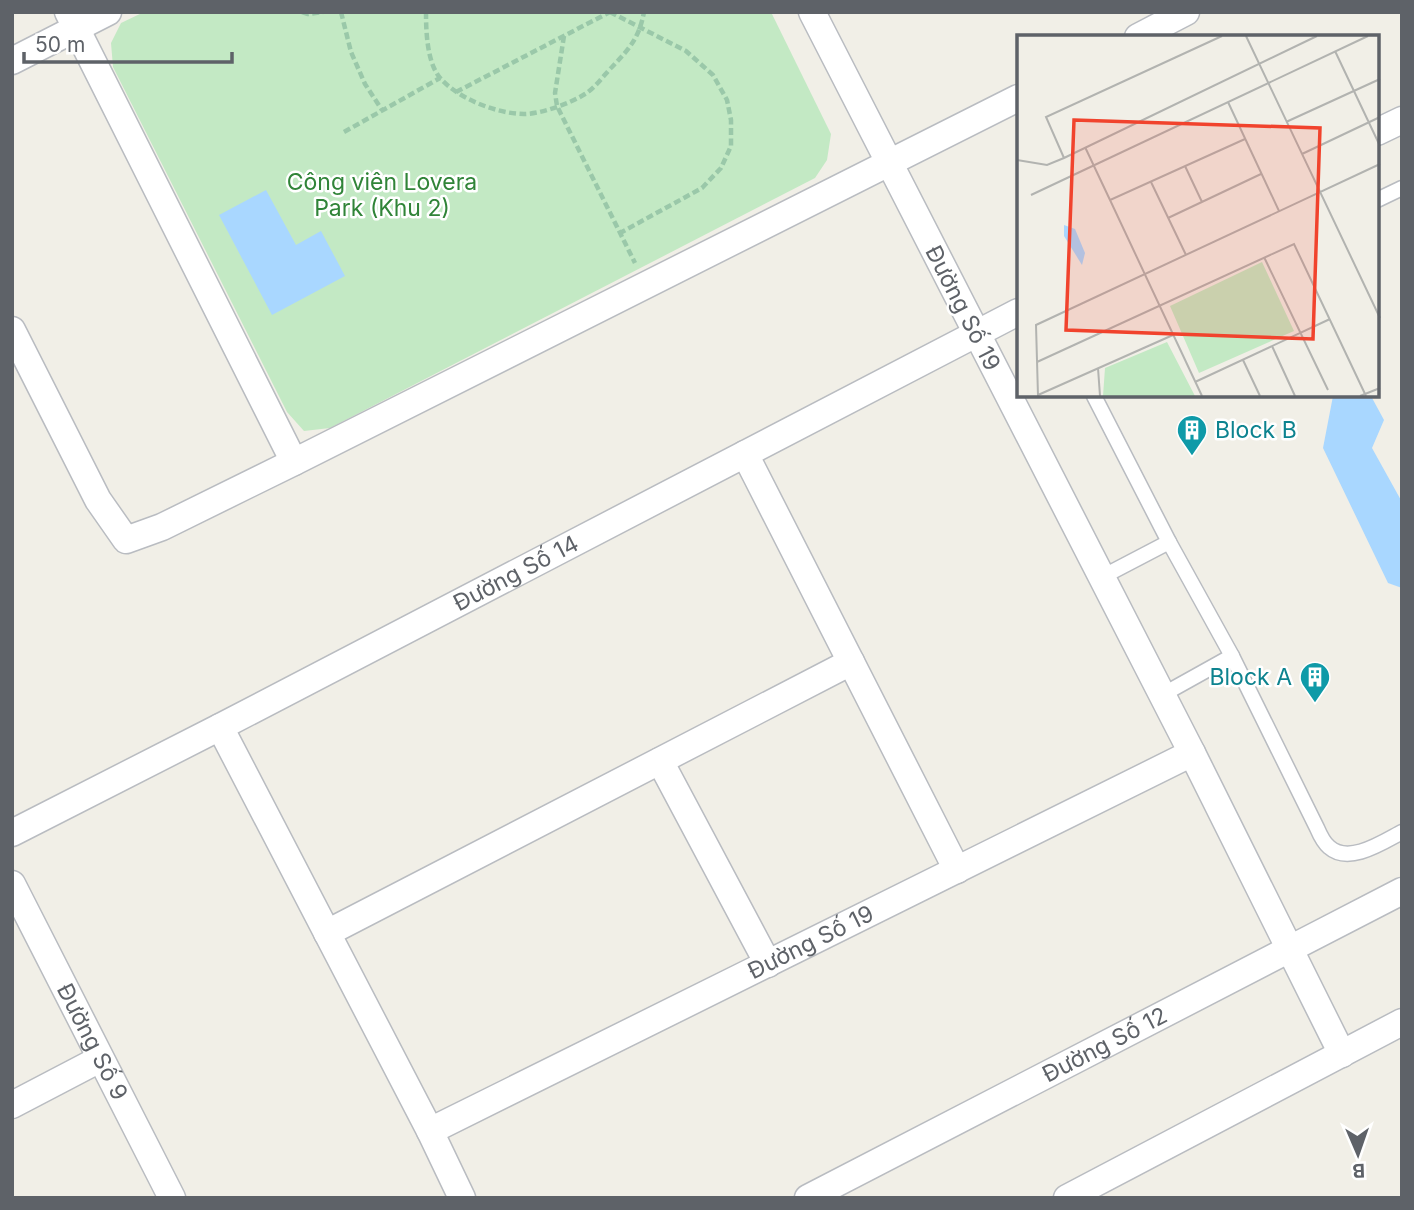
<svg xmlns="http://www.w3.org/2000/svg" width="1414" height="1210" viewBox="0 0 1414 1210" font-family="Inter,sans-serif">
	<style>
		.green { fill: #c3e9c4 }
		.water { fill: #a9d7ff }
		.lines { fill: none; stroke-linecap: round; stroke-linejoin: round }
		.service-casing { stroke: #b9bcc1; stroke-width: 17 }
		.minor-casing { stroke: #b9bcc1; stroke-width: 29 }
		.path { stroke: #9ac8a9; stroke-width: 4.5; stroke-dasharray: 7 3.5; stroke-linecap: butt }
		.service { stroke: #fff; stroke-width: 14 }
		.minor { stroke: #fff; stroke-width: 26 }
		.labels { text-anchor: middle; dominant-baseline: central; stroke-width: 5; stroke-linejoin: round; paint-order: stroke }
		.park-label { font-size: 23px; fill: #308438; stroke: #fff }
		.street-label { font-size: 23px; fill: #5e6268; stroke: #fff }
		.culture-label { font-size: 23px; fill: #0d838f; stroke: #fff; text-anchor: start }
		.inset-road { fill: none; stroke: #b2b3b0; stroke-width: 2 }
		.view { fill: #f1432d; fill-opacity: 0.15; stroke: #f1432d; stroke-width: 3.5 }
		.inset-edge { fill: none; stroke: #5e6268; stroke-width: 3.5 }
	</style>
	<rect width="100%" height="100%" fill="#f1efe7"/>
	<path class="green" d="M 144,12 L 771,12 L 831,134 L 827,160 L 815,178 L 330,428 L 304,431 L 287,412 L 113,67 L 111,43 L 121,23 Z"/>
	<g class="water">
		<path d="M 266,190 L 296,245 L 321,231 L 345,276 L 272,315 L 219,215 Z"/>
		<path d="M 1333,396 L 1371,396 L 1384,420 L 1372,448 L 1402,502 L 1402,588 L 1388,583 L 1323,448 Z"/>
	</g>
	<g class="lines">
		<g class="service-casing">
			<g id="service">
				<path d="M 1377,200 L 1402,188"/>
				<path d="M 1094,396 L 1169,542 L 1102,577"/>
				<path d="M 1169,542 L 1232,656"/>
				<path d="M 1162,695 L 1232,656 L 1317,828 C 1320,835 1323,842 1329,847 C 1349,865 1383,842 1402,832"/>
			</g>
		</g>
		<g class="minor-casing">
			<g id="minor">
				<path d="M 68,12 L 294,462"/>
				<path d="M 1138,37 L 1186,12"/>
				<path d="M 12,61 L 108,12"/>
				<path d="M 1377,132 L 1402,120"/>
				<path d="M 12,330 L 98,500 L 126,540 L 162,527 L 294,462 L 1018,98"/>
				<path d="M 745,454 L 957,870"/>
				<path d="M 220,727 L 430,1131 L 462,1198"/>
				<path d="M 1192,753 L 1342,1054"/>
				<path d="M 660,761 L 768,964"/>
				<path id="s1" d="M 12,833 L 220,727 L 1018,312"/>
				<path id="s2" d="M 12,884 L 172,1198"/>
				<path d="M 327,933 L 851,662"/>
				<path d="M 12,1105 L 100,1059"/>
				<path id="s3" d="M 430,1131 L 1192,753 L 812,12"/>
				<path id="s4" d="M 808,1198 L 1402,891"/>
				<path d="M 1067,1198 L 1402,1022"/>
			</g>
		</g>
		<g class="path">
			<path d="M 302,12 L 308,14 L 323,12"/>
			<path d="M 341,12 L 351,52 L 365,84 L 382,110"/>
			<path d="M 426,12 C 426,32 427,64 441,79 C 459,99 498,114 524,114 C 541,114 571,103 585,94 C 595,88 604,75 612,67 C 630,48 639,38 644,12"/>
			<path d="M 610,12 L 686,51 L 713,75 L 727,100 L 731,120 L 731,146 L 721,168 L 702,188 L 620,233"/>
			<path d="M 564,36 L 555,93 L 557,106 L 635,263"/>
			<path d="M 456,92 L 610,12"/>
			<path d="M 344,132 L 440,78"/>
		</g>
		<use href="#service" class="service"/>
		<use href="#minor" class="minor"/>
	</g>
	<defs>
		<g id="building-pin" transform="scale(1.575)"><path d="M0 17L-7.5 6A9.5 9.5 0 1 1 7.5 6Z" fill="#0f9aa8" stroke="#fff"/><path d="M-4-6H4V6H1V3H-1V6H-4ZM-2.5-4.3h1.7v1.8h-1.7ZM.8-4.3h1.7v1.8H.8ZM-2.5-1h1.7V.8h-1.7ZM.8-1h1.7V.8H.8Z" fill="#fff"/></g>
	</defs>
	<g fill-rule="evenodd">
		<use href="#building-pin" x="1192" y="430"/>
		<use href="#building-pin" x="1315" y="677"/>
	</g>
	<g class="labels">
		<g class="park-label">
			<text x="382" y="182">Công viên Lovera<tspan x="382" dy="26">Park (Khu 2)</tspan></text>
		</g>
		<g class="street-label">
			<text transform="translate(963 308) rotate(63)">Đường Số 19</text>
			<text stroke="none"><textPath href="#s1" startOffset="567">Đường Số 14</textPath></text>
			<text stroke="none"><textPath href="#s3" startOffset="425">Đường Số 19</textPath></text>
			<text stroke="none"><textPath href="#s2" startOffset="177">Đường Số 9</textPath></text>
			<text stroke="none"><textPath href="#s4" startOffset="334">Đường Số 12</textPath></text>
		</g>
		<g class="culture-label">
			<text x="1215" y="430">Block B</text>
			<text x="1292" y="677" text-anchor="end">Block A</text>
		</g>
	</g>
	<g transform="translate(1017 35)">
		<rect width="362" height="362" fill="#f1efe7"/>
		<path d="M 245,227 L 277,296 L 182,338 L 153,271 ZM 150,307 L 178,361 L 86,361 L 88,333 Z" fill="#c3e9c4"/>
		<path d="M 47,190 L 58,194 L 68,218 L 65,230 L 47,201 Z" fill="#a9d7ff"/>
		<path class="inset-road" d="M 229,1 L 363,283M 318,16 L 363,111M 211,67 L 262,176M 269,87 L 363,44M 68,112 L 93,165M 285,119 L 363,82M 47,123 L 29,82 L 205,1M 0,125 L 30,130 L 47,123 L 300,1M 168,131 L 185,167M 134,147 L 169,220M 14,160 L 351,1M 151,183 L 244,139M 247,222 L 311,355M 255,311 L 278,361M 226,325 L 243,361M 20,327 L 277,209 L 349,361M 81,333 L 83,361M 178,347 L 313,284M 21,360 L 156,300M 21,361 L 19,290 L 363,129M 185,361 L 93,165 L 228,104M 343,361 L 363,353"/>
		<path class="view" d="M 57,85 L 303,93 L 296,304 L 49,295 Z"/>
		<rect width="362" height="362" class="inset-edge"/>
	</g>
	<rect width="1414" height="1210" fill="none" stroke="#5e6268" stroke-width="28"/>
	<g transform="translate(1358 1154) rotate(178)" stroke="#ffffff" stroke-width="5" paint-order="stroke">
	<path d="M0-5L12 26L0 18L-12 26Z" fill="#5e6268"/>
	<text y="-10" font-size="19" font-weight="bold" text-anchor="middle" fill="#5e6268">B</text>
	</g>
	<path d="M24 52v10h208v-10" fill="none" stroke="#5e6268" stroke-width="3.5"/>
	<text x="35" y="52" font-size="21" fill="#5e6268" stroke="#ffffff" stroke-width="5" paint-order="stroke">50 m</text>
</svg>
